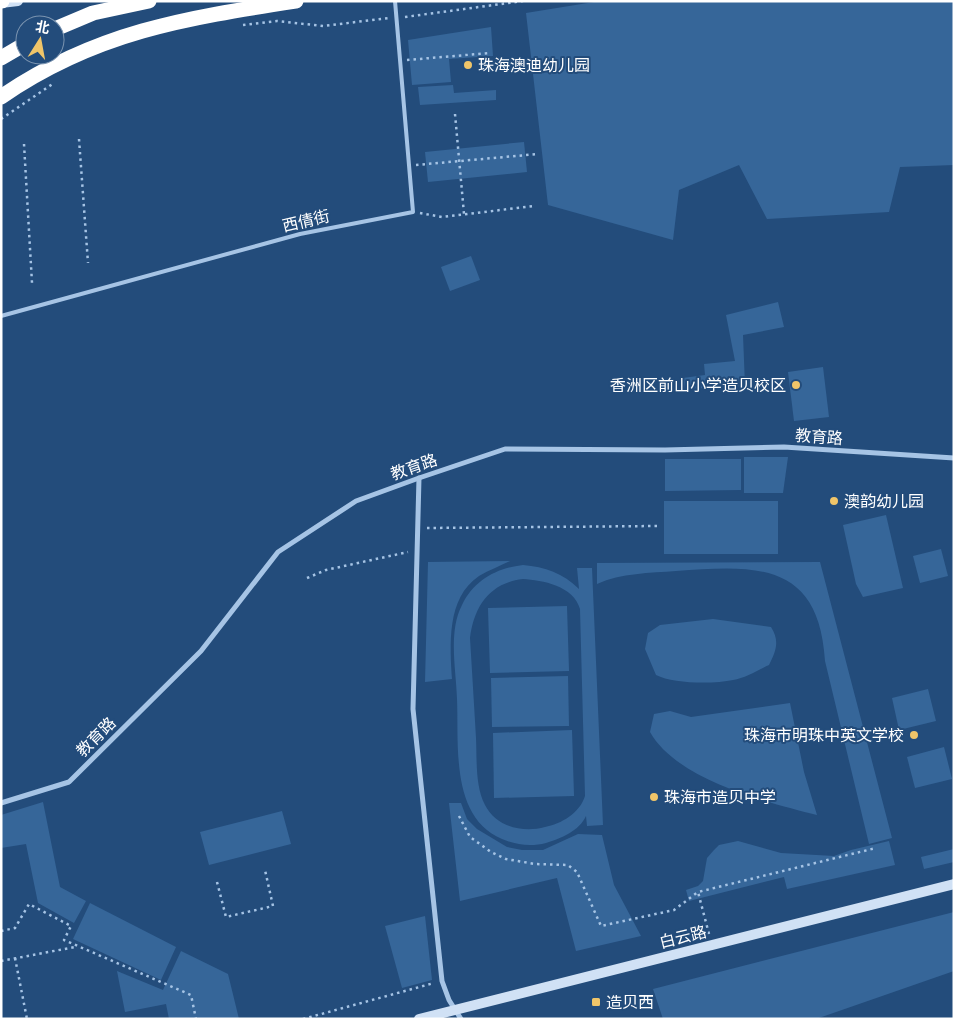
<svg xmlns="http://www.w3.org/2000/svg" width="955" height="1020" viewBox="0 0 955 1020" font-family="'Roboto Condensed','Noto Sans SC',sans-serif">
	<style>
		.green { fill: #366699; fill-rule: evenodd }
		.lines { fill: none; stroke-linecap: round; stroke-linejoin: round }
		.path { stroke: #a6c4e5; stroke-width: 2.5; stroke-dasharray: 2.5 4; stroke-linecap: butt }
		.lane { stroke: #a6c4e5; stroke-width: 4 }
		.street { stroke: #a6c4e5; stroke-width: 5 }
		.secondary { stroke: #d0e1f5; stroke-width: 10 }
		.highway { stroke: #fff; stroke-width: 15 }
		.poi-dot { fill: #f0c569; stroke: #234c7b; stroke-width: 2 }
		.labels { text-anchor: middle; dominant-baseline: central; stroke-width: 4; stroke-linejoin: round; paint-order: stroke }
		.poi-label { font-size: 16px; fill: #fff; stroke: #234c7b; text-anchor: start }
		.street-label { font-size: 16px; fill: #fff; stroke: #234c7b }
	</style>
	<rect width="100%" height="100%" fill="#234c7b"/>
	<g class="green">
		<path d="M 600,1 L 954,1 L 954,165 L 900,167 L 889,212 L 767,219 L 739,165 L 679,190 L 673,240 L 548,205 L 526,13 Z"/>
		<path d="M 491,27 L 493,56 L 449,59 L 451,82 L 412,85 L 408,40 Z"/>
		<path d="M 453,85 L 454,93 L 496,90 L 496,100 L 420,105 L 418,87 Z"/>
		<path d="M 524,142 L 527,172 L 428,182 L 425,152 Z"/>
		<path d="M 471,256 L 480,280 L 450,291 L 441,267 Z"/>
		<path d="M 778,302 L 784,327 L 743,335 L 745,386 L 685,389 L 683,378 L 705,375 L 704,364 L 735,361 L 726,315 Z"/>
		<path d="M 823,367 L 829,417 L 794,421 L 788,372 Z"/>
		<path d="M 744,457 L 788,457 L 783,493 L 744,493 Z"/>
		<path d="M 665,459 L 741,459 L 741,490 L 665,491 Z"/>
		<rect x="664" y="501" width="114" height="53"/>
		<path d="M 886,515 L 903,588 L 863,597 L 856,584 L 843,525 Z"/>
		<path d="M 941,549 L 948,576 L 920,583 L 913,556 Z"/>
		<path d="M 510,561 C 500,566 489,570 479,576 C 446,598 450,646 452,679 L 425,682 L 428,562 Z"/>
		<path d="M 820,562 L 892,838 L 869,844 L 825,661 C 819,561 755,565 676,571 C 650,573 621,573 597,584 L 597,563 Z"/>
		<path d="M 523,565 C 545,567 563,573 579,589 L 577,568 L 592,568 L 603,825 L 587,826 L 586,816 C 579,831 562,838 546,843 C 531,847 516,845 502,839 C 450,817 459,745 457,699 C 456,669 448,632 462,605 C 474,580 497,568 523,565 ZM 523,579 C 542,580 574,586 580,609 L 585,796 C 580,813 561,824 545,827 C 523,833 496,827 485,805 C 475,786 477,759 476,738 C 474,704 472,671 470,638 C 474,607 489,583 523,579 Z"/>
		<path d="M 567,606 L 569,671 L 490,673 L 488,608 Z"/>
		<path d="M 713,619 L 771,627 C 780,641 776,651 769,665 C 758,670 745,678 733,680 C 714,684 673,684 656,675 L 645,649 L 648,633 L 660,625 Z"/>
		<path d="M 568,676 L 569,726 L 492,727 L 491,678 Z"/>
		<path d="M 928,689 L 936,721 L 899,730 L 892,698 Z"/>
		<path d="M 790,703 L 804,772 L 817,815 C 766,802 677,780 650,732 L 654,714 L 670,711 L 691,717 Z"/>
		<path d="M 572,730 L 574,796 L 494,798 L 493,733 Z"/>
		<path d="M 944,747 L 952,779 L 915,788 L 907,757 Z"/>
		<path d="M 43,802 L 60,887 L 86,901 L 74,923 L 38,903 L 26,844 L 1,848 L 1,815 Z"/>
		<path d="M 449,803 L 461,803 L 467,819 L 477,829 L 507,847 L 522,850 L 543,850 L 578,834 L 602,835 L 614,885 L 641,936 L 576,951 L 557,878 L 460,901 Z"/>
		<path d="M 282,811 L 291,844 L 209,865 L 200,832 Z"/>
		<path d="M 738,841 L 781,853 L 834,856 L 851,850 L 889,841 L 895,865 L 787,889 L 784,877 L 689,901 L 686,890 L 698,886 L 703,881 L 707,858 L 714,850 L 719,845 Z"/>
		<path d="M 954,849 L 954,862 L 924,869 L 921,857 Z"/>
		<path d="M 90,903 L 176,947 L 161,980 L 73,939 Z"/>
		<path d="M 954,912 L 954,971 L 816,1019 L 663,1019 L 653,989 Z"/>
		<path d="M 425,916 L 432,980 L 402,988 L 385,926 Z"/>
		<path d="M 181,951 L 228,974 L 239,1019 L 169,1019 L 166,1004 L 125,1012 L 117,971 L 163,990 Z"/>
	</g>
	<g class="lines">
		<g class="path">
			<path d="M 405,17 L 523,1"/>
			<path d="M 243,25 L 277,21 L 323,26 L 389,18"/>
			<path d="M 407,60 L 490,53"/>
			<path d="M 455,114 L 464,214"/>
			<path d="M 1,119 L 54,83"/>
			<path d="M 79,139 L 88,263"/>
			<path d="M 24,144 L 32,283"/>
			<path d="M 416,165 L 538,154"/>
			<path d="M 420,213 L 442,217 L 534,206"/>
			<path d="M 427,528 L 658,526"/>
			<path d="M 307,578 L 326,570 L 408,552"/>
			<path d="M 459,816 L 470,837 L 491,852 L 506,859 L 535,864 L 568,865 L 577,872 L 601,926 L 674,910 L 698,892"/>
			<path d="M 217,882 L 226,917 L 273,906 L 265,870"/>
			<path d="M 1,931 L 15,928 L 29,904 L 71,926 L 64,940 L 191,995 L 196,1019"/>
			<path d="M 709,934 L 698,892 L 876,848"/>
			<path d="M 15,958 L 27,1019"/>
			<path d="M 1,961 L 75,947"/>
			<path d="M 303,1019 L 434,983"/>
		</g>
		<path class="lane" d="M 1,316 L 300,234 L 413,212 L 395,1"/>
		<g class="street">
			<path d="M 419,478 L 413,709 L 442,981 L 449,1000 L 461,1019"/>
			<path d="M 1,803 L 69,782 L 201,651 L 278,552 L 356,501 L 419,478 L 505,449 L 665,450 L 784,447 L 954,458"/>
		</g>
		<g class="secondary">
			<path d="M 1,3 L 18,1"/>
			<path d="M 419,1019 L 954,884"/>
		</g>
		<g class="highway">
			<path d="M 1,1 L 2,1"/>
			<path d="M 55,29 L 93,13 L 149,1"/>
			<path d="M 1,58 L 25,44"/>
			<path d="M 1,97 C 95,32 186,18 296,1"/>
		</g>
	</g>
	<g class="poi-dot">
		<circle cx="468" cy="65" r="5"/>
		<circle cx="796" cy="385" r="5"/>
		<circle cx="834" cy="501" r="5"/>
		<circle cx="914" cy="735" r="5"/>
		<circle cx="654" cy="797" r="5"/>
		<rect x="591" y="997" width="10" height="10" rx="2.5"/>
	</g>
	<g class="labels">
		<g class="poi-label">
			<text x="478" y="65">珠海澳迪幼儿园</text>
			<text x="786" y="385" text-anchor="end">香洲区前山小学造贝校区</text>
			<text x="844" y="501">澳韵幼儿园</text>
			<text x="904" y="735" text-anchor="end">珠海市明珠中英文学校</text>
			<text x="664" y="797">珠海市造贝中学</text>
			<text x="606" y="1002">造贝西</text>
		</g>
		<g class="street-label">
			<text transform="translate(306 221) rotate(-13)">西倩街</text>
			<text transform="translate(819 437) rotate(4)">教育路</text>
			<text transform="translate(414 467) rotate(-19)">教育路</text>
			<text transform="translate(96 737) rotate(-45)">教育路</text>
			<text transform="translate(683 937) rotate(-14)">白云路</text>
		</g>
	</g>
	<rect width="955" height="1020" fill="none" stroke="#ffffff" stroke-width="5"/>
	<g transform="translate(40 40) rotate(11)"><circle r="24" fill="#234c7b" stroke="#7b94b0"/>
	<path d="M0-4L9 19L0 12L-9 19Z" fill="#f0c569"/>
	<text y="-8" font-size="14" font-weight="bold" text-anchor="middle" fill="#ffffff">北</text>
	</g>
</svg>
